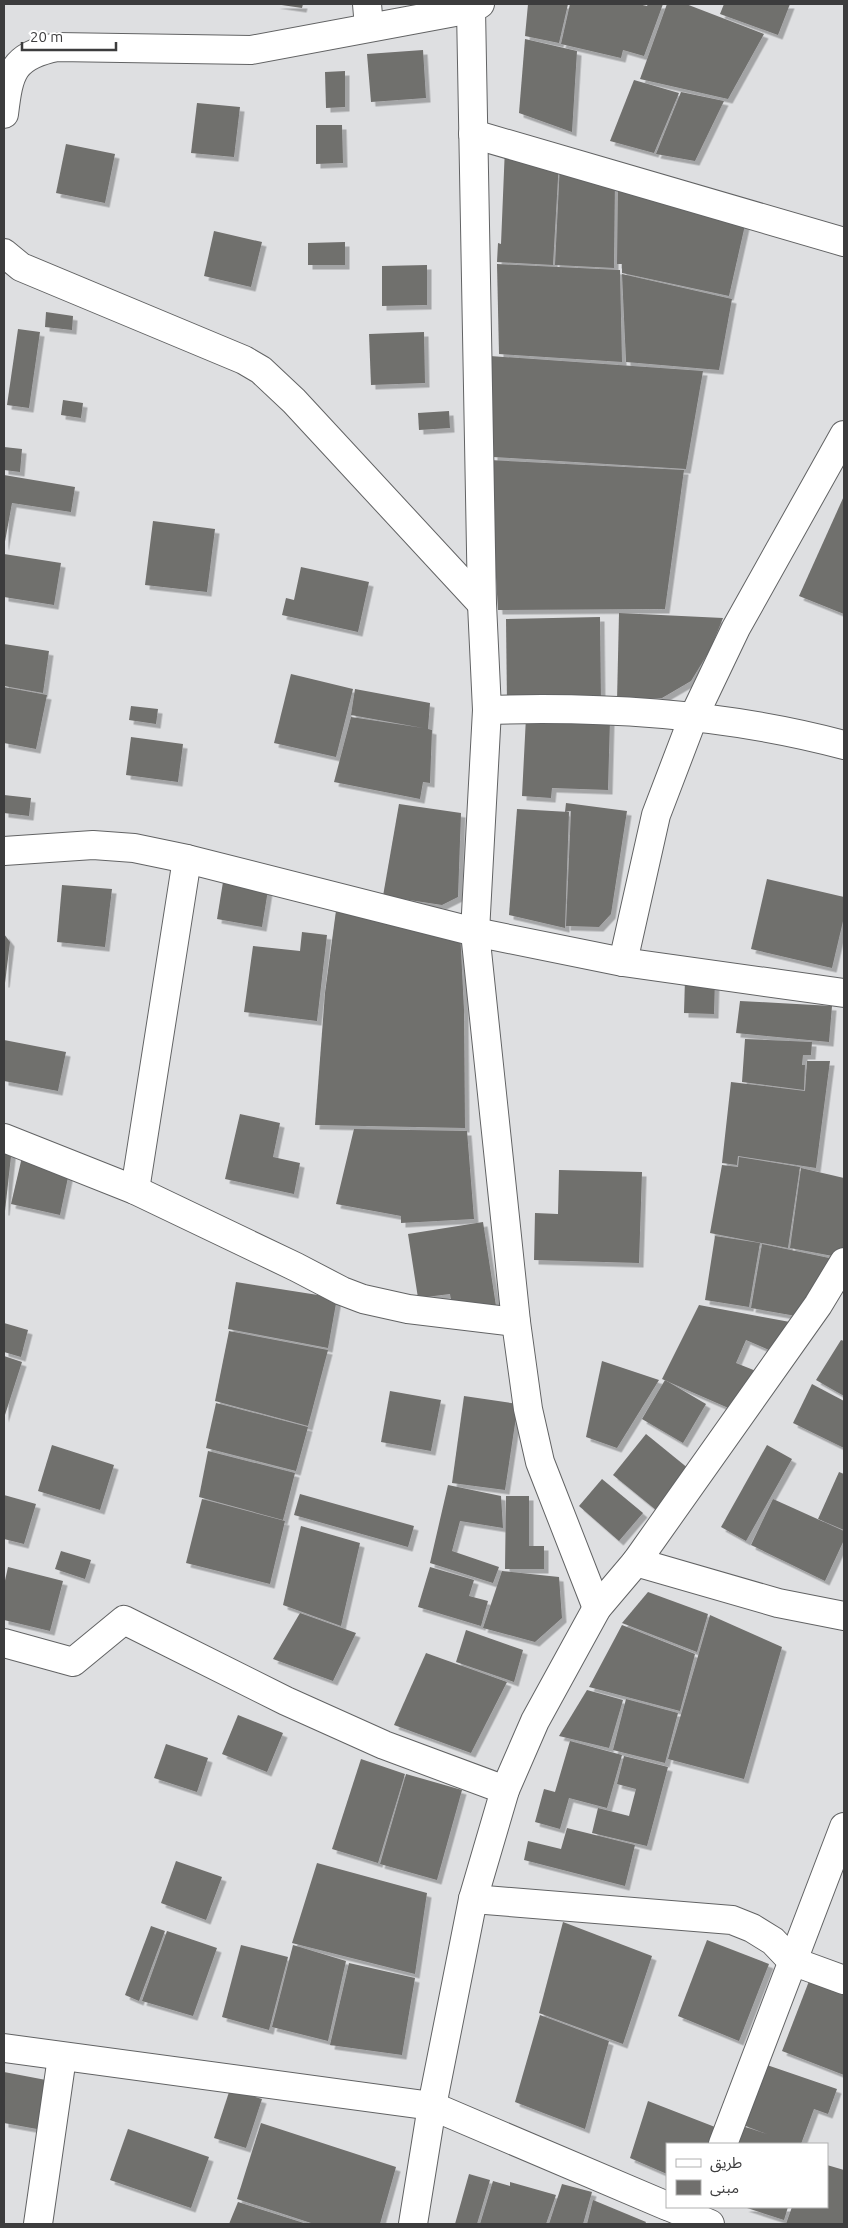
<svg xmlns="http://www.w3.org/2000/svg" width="848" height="2228" viewBox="0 0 848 2228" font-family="Ubuntu,'Noto Sans Arabic',sans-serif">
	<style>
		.building { fill: #706f6d; filter: url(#shadow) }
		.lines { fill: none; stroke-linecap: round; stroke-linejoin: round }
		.street-casing { stroke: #626364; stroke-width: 30 }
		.street { stroke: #fff; stroke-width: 28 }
	</style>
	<defs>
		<filter id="shadow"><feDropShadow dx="4.5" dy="4.5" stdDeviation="0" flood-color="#0004"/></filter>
	</defs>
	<rect width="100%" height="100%" fill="#dedfe1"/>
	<g class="building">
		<path d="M 275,4 L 303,4 L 302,8 Z"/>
		<path d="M 528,4 L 568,4 L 559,43 L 525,36 Z"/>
		<path d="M 570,4 L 638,4 L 647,6 L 648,4 L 663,4 L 644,56 L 623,50 L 621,58 L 561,44 Z"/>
		<path d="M 667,4 L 686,4 L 764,34 L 728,99 L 640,79 Z"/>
		<path d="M 724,4 L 790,4 L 778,35 L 720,14 Z"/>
		<path d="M 525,39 L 577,51 L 572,132 L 519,113 Z"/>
		<path d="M 423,50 L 426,98 L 371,102 L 367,54 Z"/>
		<path d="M 345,71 L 345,107 L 326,108 L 325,72 Z"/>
		<path d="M 634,80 L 679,93 L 654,153 L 610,141 Z"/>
		<path d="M 681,92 L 724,101 L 695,161 L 656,154 Z"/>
		<path d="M 197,103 L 240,107 L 234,157 L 191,153 Z"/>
		<path d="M 316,125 L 342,125 L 343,163 L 316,164 Z"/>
		<path d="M 66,144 L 115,154 L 105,203 L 56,193 Z"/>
		<path d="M 505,147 L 559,161 L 553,265 L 497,262 L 498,243 L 501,244 Z"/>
		<path d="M 560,163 L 615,180 L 614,268 L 555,265 Z"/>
		<path d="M 618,180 L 745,225 L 729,296 L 622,273 L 622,264 L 617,264 Z"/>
		<path d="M 214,231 L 262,242 L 251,287 L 204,276 Z"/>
		<path d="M 345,242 L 345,265 L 308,265 L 308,243 Z"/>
		<path d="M 497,264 L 620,270 L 622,362 L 499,354 Z"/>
		<path d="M 427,265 L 427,305 L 382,306 L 382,266 Z"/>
		<path d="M 622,274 L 732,299 L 719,370 L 626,362 Z"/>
		<path d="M 46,312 L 73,316 L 72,330 L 45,327 Z"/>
		<path d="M 18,329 L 40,332 L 29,408 L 7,405 Z"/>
		<path d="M 424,332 L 425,383 L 371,385 L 369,334 Z"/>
		<path d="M 490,356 L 703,371 L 686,469 L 493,457 Z"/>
		<path d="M 63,400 L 83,403 L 81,418 L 61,415 Z"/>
		<path d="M 449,411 L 450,428 L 419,430 L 418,413 Z"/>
		<path d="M 4,447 L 22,449 L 20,472 L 4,470 Z"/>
		<path d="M 489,460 L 684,470 L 665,609 L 498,610 Z"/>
		<path d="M 4,475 L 75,487 L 71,512 L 12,503 L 4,547 Z"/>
		<path d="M 844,496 L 844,614 L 799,596 Z"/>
		<path d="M 153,521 L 215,529 L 207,592 L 145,585 Z"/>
		<path d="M 4,554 L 61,563 L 54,605 L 4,597 Z"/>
		<path d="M 301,567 L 369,582 L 358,632 L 282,615 L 286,598 L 294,600 Z"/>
		<path d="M 619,613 L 723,618 L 710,650 L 691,681 L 662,698 L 617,701 Z"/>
		<path d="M 600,617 L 601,702 L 507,704 L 506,619 Z"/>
		<path d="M 4,644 L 49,651 L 43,693 L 4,686 Z"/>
		<path d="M 291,674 L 353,689 L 336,757 L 274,743 Z"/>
		<path d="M 4,687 L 47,695 L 36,749 L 4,743 Z"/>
		<path d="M 355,689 L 430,703 L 428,729 L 432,730 L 430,783 L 423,782 L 420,799 L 334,782 L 351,717 L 423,728 L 351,715 Z"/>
		<path d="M 131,706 L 158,709 L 156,724 L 129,720 Z"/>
		<path d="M 526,717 L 610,720 L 608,790 L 552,788 L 551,798 L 522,796 Z"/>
		<path d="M 131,737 L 183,744 L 178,782 L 126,775 Z"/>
		<path d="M 4,795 L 31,798 L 29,816 L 4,813 Z"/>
		<path d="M 566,803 L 627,811 L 611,914 L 599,927 L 566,926 L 571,811 L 565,812 Z"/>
		<path d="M 399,804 L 461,813 L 458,897 L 442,905 L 383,896 Z"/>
		<path d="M 517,809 L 569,812 L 565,928 L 509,915 Z"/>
		<path d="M 767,879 L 844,897 L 844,917 L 832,968 L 751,949 Z"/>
		<path d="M 223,882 L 268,890 L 262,927 L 217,919 Z"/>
		<path d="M 62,885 L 112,889 L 105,947 L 57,942 Z"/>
		<path d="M 337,903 L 460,930 L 464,1010 L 465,1128 L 315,1125 L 325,993 Z"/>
		<path d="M 302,932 L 327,935 L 317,1021 L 244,1012 L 253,946 L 300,951 Z"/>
		<path d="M 4,934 L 10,942 L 5,983 L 4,983 Z"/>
		<path d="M 685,979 L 715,980 L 714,1014 L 684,1013 Z"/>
		<path d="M 740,1001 L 832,1006 L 829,1042 L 736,1033 Z"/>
		<path d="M 745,1039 L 812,1042 L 811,1055 L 803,1055 L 802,1065 L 805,1065 L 804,1090 L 742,1082 Z"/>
		<path d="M 4,1040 L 66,1052 L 58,1091 L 4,1081 Z"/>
		<path d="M 807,1061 L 830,1061 L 816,1168 L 738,1156 L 737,1165 L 722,1163 L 731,1082 L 805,1091 Z"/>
		<path d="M 240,1114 L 280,1123 L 273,1157 L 300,1163 L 294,1194 L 225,1179 Z"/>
		<path d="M 354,1129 L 467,1131 L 474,1219 L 401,1223 L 401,1216 L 336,1204 Z"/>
		<path d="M 4,1145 L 12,1147 L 5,1211 L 4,1211 Z"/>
		<path d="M 22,1157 L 70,1168 L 60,1215 L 11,1204 Z"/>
		<path d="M 739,1157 L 800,1167 L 788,1248 L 710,1233 L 722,1165 L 738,1167 Z"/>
		<path d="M 801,1168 L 844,1178 L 844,1248 L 838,1257 L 790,1248 Z"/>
		<path d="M 559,1170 L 642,1172 L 639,1263 L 534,1260 L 535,1213 L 558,1214 Z"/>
		<path d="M 483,1222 L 496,1306 L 453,1312 L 450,1294 L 418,1298 L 408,1234 Z"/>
		<path d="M 715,1236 L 760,1243 L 749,1307 L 705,1300 Z"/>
		<path d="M 762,1244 L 834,1259 L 796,1316 L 751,1308 Z"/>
		<path d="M 236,1282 L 337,1298 L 328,1348 L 228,1329 Z"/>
		<path d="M 699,1305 L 790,1322 L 769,1350 L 746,1340 L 736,1363 L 756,1371 L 733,1410 L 662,1379 Z"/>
		<path d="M 4,1323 L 28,1330 L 21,1357 L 4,1352 Z"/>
		<path d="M 229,1331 L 328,1350 L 308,1426 L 215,1401 Z"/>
		<path d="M 841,1340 L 844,1341 L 844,1396 L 816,1380 Z"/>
		<path d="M 4,1356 L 22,1362 L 4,1418 Z"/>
		<path d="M 602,1361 L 659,1380 L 617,1448 L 586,1437 Z"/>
		<path d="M 665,1380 L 706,1404 L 683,1443 L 642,1419 Z"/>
		<path d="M 812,1384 L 844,1401 L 844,1448 L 793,1423 Z"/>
		<path d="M 390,1391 L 441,1400 L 431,1451 L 381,1442 Z"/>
		<path d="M 464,1396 L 518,1404 L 505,1490 L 452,1483 Z"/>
		<path d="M 216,1403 L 308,1427 L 296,1471 L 206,1448 Z"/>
		<path d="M 646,1434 L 689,1469 L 656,1510 L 613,1475 Z"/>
		<path d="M 52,1445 L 114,1465 L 100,1510 L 38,1491 Z"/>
		<path d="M 767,1445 L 792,1459 L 746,1541 L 721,1527 Z"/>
		<path d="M 208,1451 L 295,1473 L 283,1520 L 199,1497 Z"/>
		<path d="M 839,1472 L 844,1474 L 844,1530 L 818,1519 Z"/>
		<path d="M 602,1479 L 643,1513 L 619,1541 L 579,1506 Z"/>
		<path d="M 448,1485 L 501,1496 L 503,1528 L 460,1521 L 452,1551 L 499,1567 L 493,1583 L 430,1563 Z"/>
		<path d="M 300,1494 L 414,1526 L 408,1547 L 294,1515 Z"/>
		<path d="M 4,1495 L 36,1504 L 24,1544 L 4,1539 Z"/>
		<path d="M 506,1496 L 529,1496 L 529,1546 L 544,1546 L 544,1569 L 505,1569 Z"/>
		<path d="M 202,1499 L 285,1521 L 270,1584 L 186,1563 Z"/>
		<path d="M 773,1499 L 844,1531 L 844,1540 L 825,1581 L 751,1545 Z"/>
		<path d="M 301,1526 L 360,1543 L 341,1626 L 283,1605 Z"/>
		<path d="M 61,1551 L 91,1560 L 85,1579 L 55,1569 Z"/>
		<path d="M 8,1567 L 63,1581 L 50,1631 L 4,1620 L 4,1585 Z"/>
		<path d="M 430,1567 L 474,1580 L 469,1596 L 488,1601 L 481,1626 L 418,1607 Z"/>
		<path d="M 502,1571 L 559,1577 L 562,1618 L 535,1642 L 483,1628 Z"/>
		<path d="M 648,1592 L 708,1614 L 697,1652 L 622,1623 Z"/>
		<path d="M 300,1613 L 356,1633 L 333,1681 L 273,1659 Z"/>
		<path d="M 710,1615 L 782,1647 L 744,1779 L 668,1759 Z"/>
		<path d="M 622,1625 L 695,1654 L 680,1711 L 589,1687 Z"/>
		<path d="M 466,1630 L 523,1650 L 514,1682 L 456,1662 Z"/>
		<path d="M 426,1653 L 507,1682 L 471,1753 L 394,1725 Z"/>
		<path d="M 587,1690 L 623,1700 L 609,1748 L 559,1736 Z"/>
		<path d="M 626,1699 L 678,1713 L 665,1763 L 613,1750 Z"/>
		<path d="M 238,1715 L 283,1733 L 267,1772 L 222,1754 Z"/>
		<path d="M 570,1741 L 622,1755 L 607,1808 L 569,1798 L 560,1829 L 535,1822 L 544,1789 L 555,1792 Z"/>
		<path d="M 166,1744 L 208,1758 L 197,1792 L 154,1778 Z"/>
		<path d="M 624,1756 L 668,1767 L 647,1846 L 592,1833 L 598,1808 L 629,1816 L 636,1789 L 617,1784 Z"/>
		<path d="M 361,1759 L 405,1774 L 378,1863 L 332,1849 Z"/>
		<path d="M 406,1774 L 462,1790 L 437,1880 L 380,1864 Z"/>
		<path d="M 567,1828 L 635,1845 L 625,1886 L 524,1860 L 528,1841 L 561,1849 Z"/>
		<path d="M 176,1861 L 222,1877 L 206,1920 L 161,1903 Z"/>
		<path d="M 317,1863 L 427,1893 L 415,1974 L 292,1943 Z"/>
		<path d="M 563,1922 L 652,1956 L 623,2044 L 539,2013 Z"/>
		<path d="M 151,1926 L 165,1931 L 139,2001 L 125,1995 Z"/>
		<path d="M 167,1931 L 217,1948 L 193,2016 L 142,2001 Z"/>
		<path d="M 707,1940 L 769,1964 L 739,2041 L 678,2016 Z"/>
		<path d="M 241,1945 L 288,1957 L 269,2030 L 222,2017 Z"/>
		<path d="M 293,1945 L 346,1961 L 328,2041 L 272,2027 Z"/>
		<path d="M 349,1963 L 415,1978 L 402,2055 L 330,2045 Z"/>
		<path d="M 811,1976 L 844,1989 L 844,2075 L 782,2051 Z"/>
		<path d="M 540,2015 L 609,2041 L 585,2129 L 515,2102 Z"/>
		<path d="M 764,2064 L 837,2089 L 828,2114 L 814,2109 L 801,2144 L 732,2144 L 739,2125 L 767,2134 L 743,2125 Z"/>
		<path d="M 4,2072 L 46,2080 L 37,2129 L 4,2123 Z"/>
		<path d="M 230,2089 L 262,2099 L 246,2148 L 214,2138 Z"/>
		<path d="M 648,2101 L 715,2127 L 708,2144 L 667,2144 L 667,2174 L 630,2158 Z"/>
		<path d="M 261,2123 L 396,2167 L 380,2224 L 314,2224 L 237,2199 Z"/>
		<path d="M 128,2129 L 209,2157 L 191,2208 L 110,2180 Z"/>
		<path d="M 827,2165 L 844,2170 L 844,2224 L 786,2224 L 792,2207 L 827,2207 Z"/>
		<path d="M 469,2174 L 490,2180 L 477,2224 L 455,2224 Z"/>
		<path d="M 493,2181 L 510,2186 L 510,2182 L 556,2195 L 546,2224 L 480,2224 Z"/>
		<path d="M 562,2184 L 592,2192 L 583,2224 L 549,2224 Z"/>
		<path d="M 593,2200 L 646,2222 L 645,2224 L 587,2224 Z"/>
		<path d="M 238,2202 L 307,2224 L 229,2224 Z"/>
		<path d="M 744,2207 L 788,2207 L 784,2220 Z"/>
	</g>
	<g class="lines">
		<g class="street-casing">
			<g id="street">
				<path d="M 367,4 L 369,27"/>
				<path d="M 480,4 L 471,9 L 482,604 L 487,710 L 475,932 L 516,1322 L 528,1409 L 540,1462 L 597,1608"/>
				<path d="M 4,114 C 9,73 12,56 57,47 L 251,50 L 471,9"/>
				<path d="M 473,134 L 844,242"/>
				<path d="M 4,253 L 21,267 L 244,360 L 261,370 L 294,401 L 482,604"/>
				<path d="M 487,710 C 607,706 728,714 844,745"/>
				<path d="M 4,851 L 93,845 L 134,848 L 187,859 L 475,932 L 623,962 L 844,993"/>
				<path d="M 623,962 L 656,815 L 693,718 L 736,628 L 844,435"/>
				<path d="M 4,1138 L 135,1190 L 296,1267 L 342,1291 L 363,1299 L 408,1309 L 516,1322"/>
				<path d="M 135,1190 L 187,859"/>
				<path d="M 636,1562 L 778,1603 L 844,1616"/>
				<path d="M 4,1643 L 73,1662 L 124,1620 L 286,1701 L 384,1745 L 505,1790"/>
				<path d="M 473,1899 L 732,1920 L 752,1928 L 773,1941 L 792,1961 L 844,1980"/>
				<path d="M 4,2048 L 432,2106 L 667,2206"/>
				<path d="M 723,2144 L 844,1827"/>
				<path d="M 670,2207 L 710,2224"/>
				<path d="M 38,2224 L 62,2057"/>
				<path d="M 413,2224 L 432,2106 L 473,1899 L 505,1790 L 535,1721 L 597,1608 L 636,1562 L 818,1305 L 844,1262"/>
			</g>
		</g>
		<use href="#street" class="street"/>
	</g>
	<rect width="848" height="2228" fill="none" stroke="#3c3c3d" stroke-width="10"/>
	<rect x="666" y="2143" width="162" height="65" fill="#ffffff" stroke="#b1b1b1"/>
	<rect x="676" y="2159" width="25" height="8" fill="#ffffff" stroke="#b1b1b1"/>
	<text x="710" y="2168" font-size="15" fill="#3c3c3d">طريق</text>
	<rect x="676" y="2180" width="25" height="15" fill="#706f6d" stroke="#b1b1b1"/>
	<text x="710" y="2193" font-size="15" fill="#3c3c3d">مبنى</text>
	<path d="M22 42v8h94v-8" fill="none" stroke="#3c3c3d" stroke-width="2.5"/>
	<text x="30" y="42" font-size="15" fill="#3c3c3d" stroke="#ffffff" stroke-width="4" paint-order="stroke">20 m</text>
</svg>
